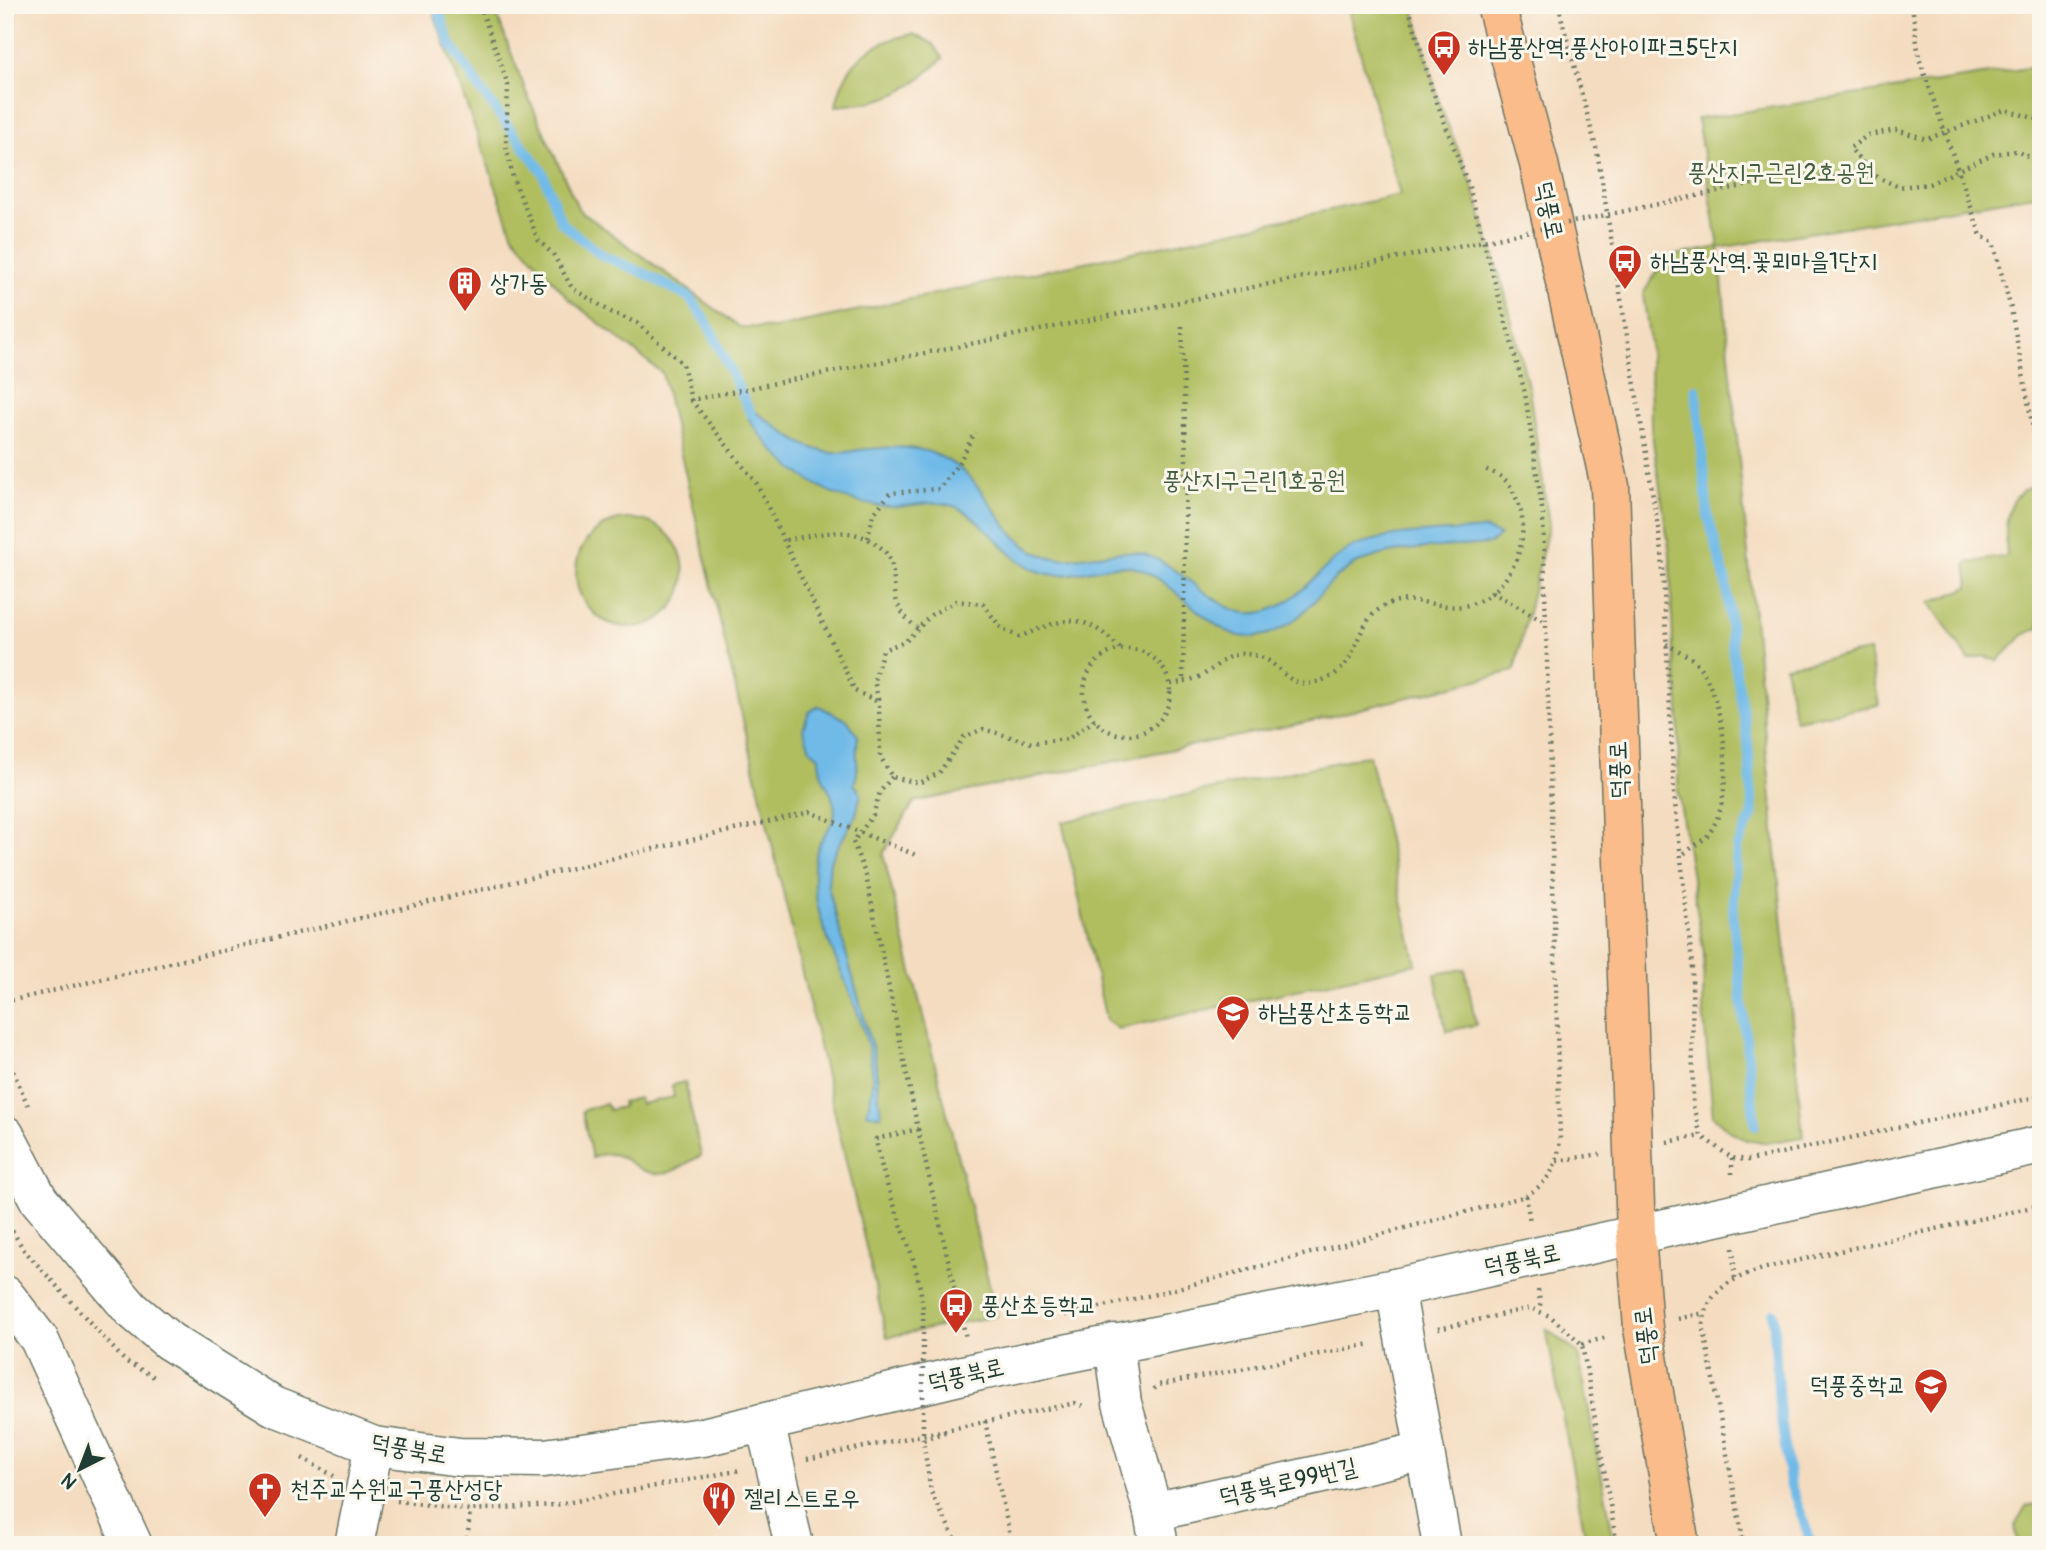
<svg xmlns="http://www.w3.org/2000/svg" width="2046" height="1550" viewBox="0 0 2046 1550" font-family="Pangolin,'Poor Story',sans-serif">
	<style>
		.green { fill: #b0be61; stroke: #687e4a; stroke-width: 2 }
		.water { fill: #6fbae8; stroke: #477c8e; stroke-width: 2 }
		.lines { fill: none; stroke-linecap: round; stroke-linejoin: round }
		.stream { stroke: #6fbae8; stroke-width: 10 }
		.minor-casing { stroke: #6a7565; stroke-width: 41 }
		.major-casing { stroke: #6a7565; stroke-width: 41 }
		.path { stroke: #6a7565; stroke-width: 4.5; stroke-dasharray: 2 5; stroke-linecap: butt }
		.minor { stroke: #fff; stroke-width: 38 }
		.major { stroke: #f9bc8a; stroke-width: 38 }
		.path-bridge { stroke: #6a7565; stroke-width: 4.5; stroke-dasharray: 2 5; stroke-linecap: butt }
		.labels { text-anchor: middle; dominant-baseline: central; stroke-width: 6; stroke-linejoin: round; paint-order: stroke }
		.poi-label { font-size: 24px; fill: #1f3d34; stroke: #fbf7ec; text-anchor: start }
		.park-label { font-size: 24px; fill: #435d3f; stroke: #fbf7ec }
		.street-label { font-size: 24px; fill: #1f3d34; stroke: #fbf7ec }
	</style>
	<rect width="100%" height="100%" fill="#fbf7ec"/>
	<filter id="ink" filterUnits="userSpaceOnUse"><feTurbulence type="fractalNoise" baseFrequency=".0143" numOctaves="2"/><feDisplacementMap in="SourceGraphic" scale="14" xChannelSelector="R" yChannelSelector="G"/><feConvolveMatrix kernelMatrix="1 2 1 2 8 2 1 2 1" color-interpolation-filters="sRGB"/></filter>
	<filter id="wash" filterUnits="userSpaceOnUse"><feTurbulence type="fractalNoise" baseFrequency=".00686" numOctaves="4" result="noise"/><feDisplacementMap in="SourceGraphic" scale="28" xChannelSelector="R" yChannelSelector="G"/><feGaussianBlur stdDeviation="1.57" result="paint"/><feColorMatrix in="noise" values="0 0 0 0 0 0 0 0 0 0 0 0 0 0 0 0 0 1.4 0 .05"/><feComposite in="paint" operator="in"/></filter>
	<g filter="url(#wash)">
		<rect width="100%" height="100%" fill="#f4dcc0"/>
		<g class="green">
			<path d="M 431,5 L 493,5 L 526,92 L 579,210 L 740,327 L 775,328 L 1400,195 L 1347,5 L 1413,5 L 1440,106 L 1471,181 L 1503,286 L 1529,390 L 1549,524 L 1514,671 L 1312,721 L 914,802 L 883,854 L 997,1316 L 887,1337 L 662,373 L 569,299 L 513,235 Z"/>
			<path d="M 913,34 L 932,43 L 943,58 C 905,95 889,102 836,106 C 844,62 870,42 913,34 Z"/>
			<path d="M 2041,66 L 2041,194 L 1719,248 L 1803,1137 C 1760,1144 1746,1149 1713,1116 L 1703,1007 L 1704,954 L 1678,790 L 1679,703 L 1673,646 L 1670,554 L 1651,428 L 1650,343 L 1643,294 L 1666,257 L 1719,247 L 1697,119 Z"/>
			<path d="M 2041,483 L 2039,628 L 2023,635 L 1998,661 L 1983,656 L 1969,660 L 1930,603 L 1969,587 L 1966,563 L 2007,556 C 2004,524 2004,492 2041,483 Z"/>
			<circle cx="630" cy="573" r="54"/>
			<path d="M 1869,651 L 1879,705 L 1795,720 L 1785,666 Z"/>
			<path d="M 1369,755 L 1416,964 L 1118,1029 L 1106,1020 L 1062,822 Z"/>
			<path d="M 1465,969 L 1476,1025 L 1446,1031 L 1435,974 Z"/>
			<path d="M 685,1082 L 701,1156 C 687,1161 675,1174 660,1174 C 631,1175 625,1143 592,1158 L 582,1111 L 606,1103 L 609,1110 L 623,1107 L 622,1102 L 639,1098 L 640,1104 L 674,1097 L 672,1085 Z"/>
			<path d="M 1546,1329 L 1578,1353 L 1615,1545 L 1587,1545 Z"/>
			<path d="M 2041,1503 L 2041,1545 L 2019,1545 L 2015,1526 L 2026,1506 Z"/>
		</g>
		<g class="water">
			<path d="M 745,405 C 775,423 796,448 832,453 C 840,454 850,451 859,450 C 886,447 911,444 937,455 C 989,477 997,535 1038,553 C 1071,569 1112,544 1147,555 C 1180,566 1217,611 1247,613 C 1288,617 1314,573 1343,553 C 1376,530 1443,533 1483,529 L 1500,535 L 1490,544 C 1447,548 1393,545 1354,565 C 1316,586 1305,632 1253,637 C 1210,640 1175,576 1132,567 C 1104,562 1075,579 1048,574 C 1011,567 992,526 960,509 C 938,497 915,507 892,507 C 839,505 794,477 762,437 C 753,426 747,419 745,405 Z"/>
			<path d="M 819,706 L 848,721 L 858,736 C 854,754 861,767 854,784 L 861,793 L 856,815 L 830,861 L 828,887 L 875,1058 L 881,1116 L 866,1113 C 868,1105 872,1096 872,1087 C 877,1031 828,958 817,903 C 814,885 811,863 819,845 C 823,835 835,823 835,812 C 834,789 819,783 819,757 L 810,749 L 803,729 L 809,712 Z"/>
		</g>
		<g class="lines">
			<g class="stream">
				<path d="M 436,5 L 450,43 L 480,89 L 542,171 L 561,222 L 601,255 L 644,273 L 690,298 L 707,322 L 751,414"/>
				<path d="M 1696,389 L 1708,516 L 1726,582 L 1733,654 L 1748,741 L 1753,814 L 1737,847 L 1733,916 L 1755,1125"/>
				<path d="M 1773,1313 L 1779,1404 L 1790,1483 L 1812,1545"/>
			</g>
		</g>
	</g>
	<g filter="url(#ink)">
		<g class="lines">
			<g class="minor-casing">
				<g id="minor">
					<path d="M 5,1135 L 39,1200 L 131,1309 L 169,1341 L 273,1406 L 374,1446 L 460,1457 L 544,1458 L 703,1437 L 980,1371 L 1395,1288 L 2041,1145"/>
					<path d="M 1395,1288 L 1442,1545"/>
					<path d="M 5,1295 L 39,1339 L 133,1545"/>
					<path d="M 1114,1343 L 1122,1403 L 1153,1512 L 1159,1545"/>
					<path d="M 765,1423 L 794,1545"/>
					<path d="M 1153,1512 L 1424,1451"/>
					<path d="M 354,1545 L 374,1446"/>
				</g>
			</g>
			<g class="major-casing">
				<path id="major" d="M 1496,5 L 1539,164 L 1610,486 L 1636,1235 L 1643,1328 L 1680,1545"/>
			</g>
			<g class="path">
				<path d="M 480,5 L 508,85 L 506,146 L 513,178 L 539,241 L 553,254 L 572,288 L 611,312 L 637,323 L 683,364 L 691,400 L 1478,242"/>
				<path d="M 1558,5 L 1597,151 L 1662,552 L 1674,793 L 1692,963 L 1693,1106 L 1701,1136 L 1732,1158 L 1750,1160 L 2041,1096"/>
				<path d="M 1912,5 L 1919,58 L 1981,236 L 1993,242 L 2011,309 L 2041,472"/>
				<path d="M 1872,174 L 1850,148 L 1868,135 L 1896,130 L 1927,139 L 2005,110 L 2041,120"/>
				<path d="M 1682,199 L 1781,178 L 1873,175 L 1899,187 L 1929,184 L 1993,154 L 2016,151 L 2041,162"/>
				<path d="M 1182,326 L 1186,457 L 1183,682"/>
				<path d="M 691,400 L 757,484 L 855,691 L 878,702"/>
				<path d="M 868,538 L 873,515 L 890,493 L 939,489 L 960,461 L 975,432"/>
				<path d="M 786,540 C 818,535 848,524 876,544 C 884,549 890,557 892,566 C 897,598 891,606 918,629"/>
				<path d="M 1492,592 L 1543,621"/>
				<path d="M 1666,644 C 1676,650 1692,656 1698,665 C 1726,700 1738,800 1707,836 C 1700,843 1689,849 1681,856"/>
				<circle cx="1127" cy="692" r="43"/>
				<path d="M 1171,684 C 1181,682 1192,680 1201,676 C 1223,664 1228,648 1258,656 C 1283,663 1287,694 1323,680 C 1362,666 1350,626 1384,606 C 1410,591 1440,612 1468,605 C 1511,594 1535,536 1516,498 C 1513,492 1510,483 1505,480 C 1499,474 1489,471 1482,468"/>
				<path d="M 1095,720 L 1068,739 L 1032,743 L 983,729 L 964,737 L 939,773 L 919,783 L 892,777 L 880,756 L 879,703 L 874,680 L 883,650 L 906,641 L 931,615 L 956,601 L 983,604 L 1001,628 L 1019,637 C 1067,617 1081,610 1121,649"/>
				<path d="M 892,777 L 880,792 L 873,815 L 853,842 L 866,876 L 918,1129 L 876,1139 C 885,1199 917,1247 923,1308"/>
				<path d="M 5,1002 L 810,812 L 918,856"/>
				<path d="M 5,1052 L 28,1106"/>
				<path d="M 918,1129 L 966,1338"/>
				<path d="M 1667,1142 L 1701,1136"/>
				<path d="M 1732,1158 L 1732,1179"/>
				<path d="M 1557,1161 L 1600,1154"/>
				<path d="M 1526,1196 L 1530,1222"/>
				<path d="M 5,1219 L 24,1250 L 125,1361 L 156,1378"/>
				<path d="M 1733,1248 L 1735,1278"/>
				<path d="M 1538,1290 L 1541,1310"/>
				<path d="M 1065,1315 L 1152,1295 L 1526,1196 C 1550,1181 1557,1167 1560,1139 L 1543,515 L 1525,393 L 1469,187 L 1432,89 L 1408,5"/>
				<path d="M 1678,1319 L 1704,1313"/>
				<path d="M 1438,1329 L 1530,1308 L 1550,1316 L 1582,1344 L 1617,1545"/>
				<path d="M 1582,1344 L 1608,1337"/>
				<path d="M 1154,1389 L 1158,1385 L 1371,1344"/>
				<path d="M 985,1421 L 1012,1545"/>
				<path d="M 945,1432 L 923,1440 L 931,1492 L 958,1545"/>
				<path d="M 302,1458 L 334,1476"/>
				<path d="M 807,1459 L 1075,1403 L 1086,1407"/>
				<path d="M 397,1501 L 470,1510 L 555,1505 L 741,1470"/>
				<path d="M 467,1545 L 470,1510"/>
				<path d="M 1744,1545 L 1703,1326 C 1707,1285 1740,1275 1774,1266 L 2041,1205"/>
			</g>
			<use href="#minor" class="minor"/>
			<use href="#major" class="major"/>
			<g class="path-bridge">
				<path d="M 1478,242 L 1682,199"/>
				<path d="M 923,1440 L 923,1308"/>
			</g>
		</g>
	</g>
	<defs>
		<g id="bus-pin" transform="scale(1.75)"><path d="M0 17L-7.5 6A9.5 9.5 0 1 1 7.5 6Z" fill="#c8321e" stroke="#fbf7ec"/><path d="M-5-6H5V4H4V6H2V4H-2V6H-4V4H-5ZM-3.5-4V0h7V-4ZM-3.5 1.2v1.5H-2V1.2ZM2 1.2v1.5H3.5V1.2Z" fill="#fff"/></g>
		<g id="building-pin" transform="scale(1.75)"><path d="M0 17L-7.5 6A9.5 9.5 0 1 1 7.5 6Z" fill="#c8321e" stroke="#fbf7ec"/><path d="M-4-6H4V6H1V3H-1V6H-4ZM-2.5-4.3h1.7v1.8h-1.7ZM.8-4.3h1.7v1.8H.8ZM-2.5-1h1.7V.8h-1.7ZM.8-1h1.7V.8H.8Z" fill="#fff"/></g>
		<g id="school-pin" transform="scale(1.75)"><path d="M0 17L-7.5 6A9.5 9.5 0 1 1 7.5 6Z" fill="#c8321e" stroke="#fbf7ec"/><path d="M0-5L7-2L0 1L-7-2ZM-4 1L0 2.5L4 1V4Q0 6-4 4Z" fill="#fff"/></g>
		<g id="church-pin" transform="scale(1.75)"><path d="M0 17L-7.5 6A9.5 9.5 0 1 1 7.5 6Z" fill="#c8321e" stroke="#fbf7ec"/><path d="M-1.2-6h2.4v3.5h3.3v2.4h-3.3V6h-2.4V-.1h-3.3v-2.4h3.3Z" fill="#fff"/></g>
		<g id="restaurant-pin" transform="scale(1.75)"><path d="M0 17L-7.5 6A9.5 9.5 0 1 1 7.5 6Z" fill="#c8321e" stroke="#fbf7ec"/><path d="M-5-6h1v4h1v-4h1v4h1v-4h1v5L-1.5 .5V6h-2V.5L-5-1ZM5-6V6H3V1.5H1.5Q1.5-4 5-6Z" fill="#fff"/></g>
	</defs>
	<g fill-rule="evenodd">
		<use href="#bus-pin" x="1444" y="47"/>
		<use href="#bus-pin" x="1625" y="261"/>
		<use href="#building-pin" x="465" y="283"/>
		<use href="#school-pin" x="1233" y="1012"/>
		<use href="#bus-pin" x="956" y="1305"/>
		<use href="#school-pin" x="1931" y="1385"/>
		<use href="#church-pin" x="265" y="1489"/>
		<use href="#restaurant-pin" x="719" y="1498"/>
	</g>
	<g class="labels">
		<g class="poi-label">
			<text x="1468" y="47">하남풍산역.풍산아이파크5단지</text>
			<text x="1650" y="261">하남풍산역.꽃뫼마을1단지</text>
			<text x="490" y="283">상가동</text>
			<text x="1258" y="1012">하남풍산초등학교</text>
			<text x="981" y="1305">풍산초등학교</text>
			<text x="1906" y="1385" text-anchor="end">덕풍중학교</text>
			<text x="290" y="1489">천주교수원교구풍산성당</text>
			<text x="744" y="1498">젤리스트로우</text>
		</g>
		<g class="park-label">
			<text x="1781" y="172">풍산지구근린2호공원</text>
			<text x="1254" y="480">풍산지구근린1호공원</text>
		</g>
		<g class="street-label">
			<text transform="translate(1549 210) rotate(78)">덕풍로</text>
			<text transform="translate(1619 770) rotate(-92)">덕풍로</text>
			<text transform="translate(1522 1260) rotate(-12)">덕풍북로</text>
			<text transform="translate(1646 1336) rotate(-97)">덕풍로</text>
			<text transform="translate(966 1375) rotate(-13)">덕풍북로</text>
			<text transform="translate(409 1449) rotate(10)">덕풍북로</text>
			<text transform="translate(1288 1482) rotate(-13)">덕풍북로99번길</text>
		</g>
	</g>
	<rect width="2046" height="1550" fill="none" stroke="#fbf7ec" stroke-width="28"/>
	<g transform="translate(80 1469) rotate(222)" stroke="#fbf7ec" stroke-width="5" paint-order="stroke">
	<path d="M0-5L12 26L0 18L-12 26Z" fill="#1f3d34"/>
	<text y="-10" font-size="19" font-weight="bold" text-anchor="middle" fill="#1f3d34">N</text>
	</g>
</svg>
